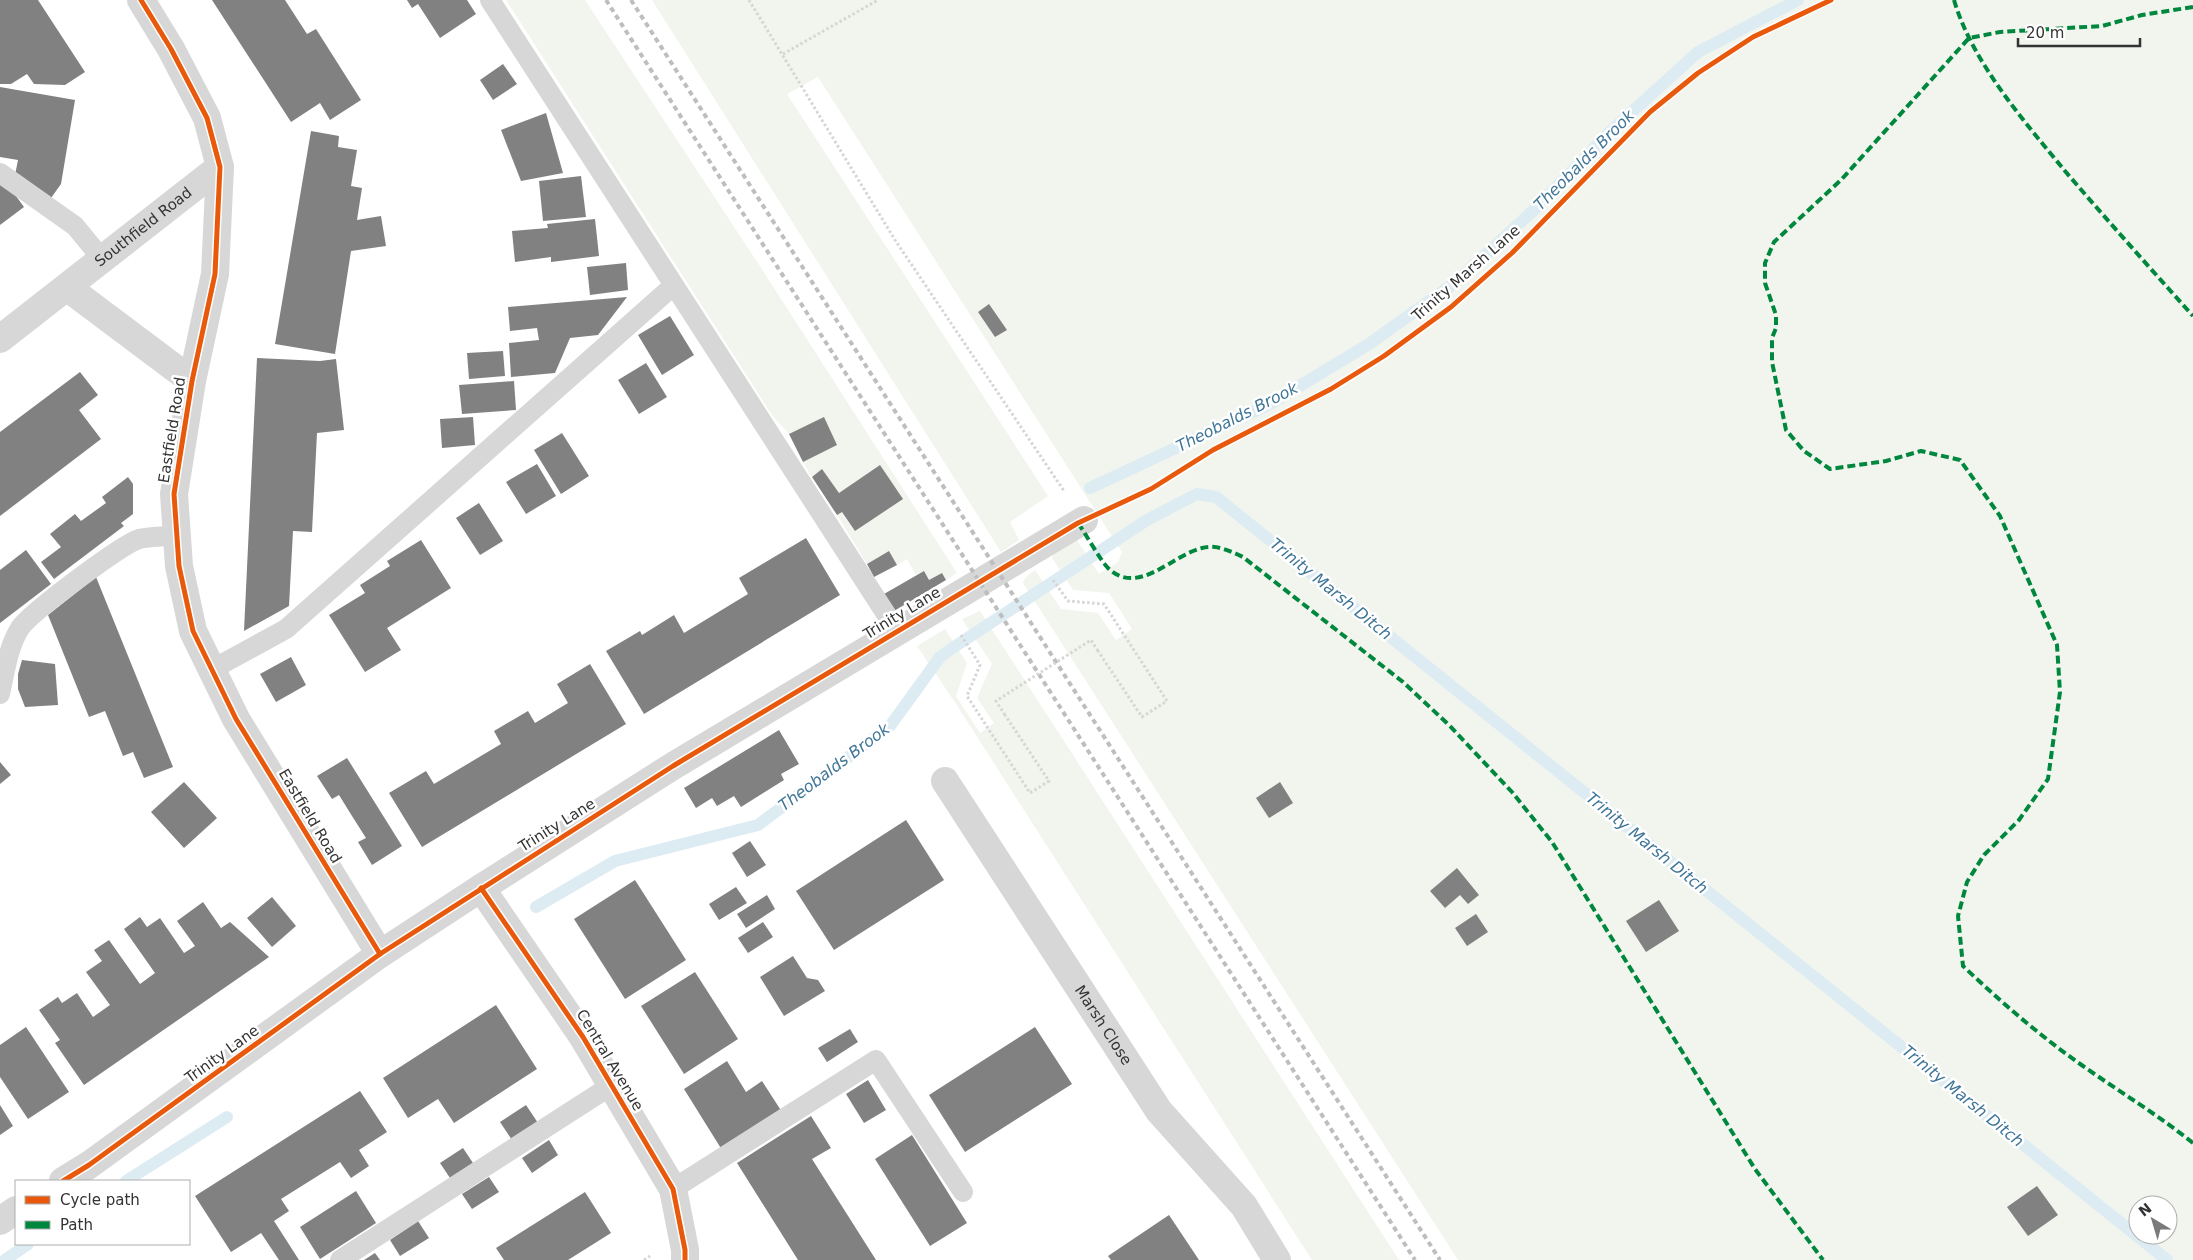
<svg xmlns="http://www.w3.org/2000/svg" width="2193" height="1260" viewBox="0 0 2193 1260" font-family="'DejaVu Sans',sans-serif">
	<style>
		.green { fill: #f1f5ed; fill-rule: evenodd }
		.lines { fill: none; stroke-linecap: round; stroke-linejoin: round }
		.stream { stroke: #ddebf3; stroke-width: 12 }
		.building { fill: #818181 }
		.path { stroke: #d6d6d6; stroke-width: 3; stroke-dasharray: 2.5 2.5; stroke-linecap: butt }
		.lane { stroke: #d7d7d7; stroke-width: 20 }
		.street { stroke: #d7d7d7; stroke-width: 28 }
		.rail { stroke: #bebebe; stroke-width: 4; stroke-dasharray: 5 4; stroke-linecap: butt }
		.path-bridge { stroke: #d6d6d6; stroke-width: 3; stroke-dasharray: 2.5 2.5; stroke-linecap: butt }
		.quiet { stroke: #00873e; stroke-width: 4; stroke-dasharray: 8 4; stroke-linecap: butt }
		.cycleway-casing { stroke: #fff; stroke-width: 8 }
		.cycleway { stroke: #e8590c; stroke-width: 5 }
		.labels { text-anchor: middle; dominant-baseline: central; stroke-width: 5; stroke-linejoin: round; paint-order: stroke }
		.street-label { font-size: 15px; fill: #333; stroke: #fff }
		.water-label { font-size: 16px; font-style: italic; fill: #3f7597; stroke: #fff }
	</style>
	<rect width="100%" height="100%" fill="#fff"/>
	<g class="green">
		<path d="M 506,0 L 585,0 L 765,274 L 957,573 L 946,580 L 942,573 L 929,580 L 924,571 L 916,575 L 907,559 L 897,565 L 889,551 L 867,564 L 837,515 L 842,512 L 855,531 L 902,499 L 880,465 L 839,493 L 822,470 L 812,477 L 803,462 L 837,445 L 824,418 L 789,434 L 772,415 Z"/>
		<path d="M 652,0 L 2193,0 L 2193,1260 L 1458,1260 L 1023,583 L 1026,577 L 1035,570 L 1061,609 L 1098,613 L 1116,640 L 1132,629 L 1109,593 L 1073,590 L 1052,558 L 1053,552 L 1064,544 L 1077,540 L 1099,574 L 1118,562 L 1122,552 L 818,77 L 787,94 L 1048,496 L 1010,522 L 1019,540 L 1001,552 ZM 2138,1205 L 2168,1205 L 2168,1235 L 2138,1235 Z"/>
		<path d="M 980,611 L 1399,1260 L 1312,1260 L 958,707 L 917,646 L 945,629 L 967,663 L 956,696 L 980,733 L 994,723 L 977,698 L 992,664 L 962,619 Z"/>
	</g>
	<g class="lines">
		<g class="stream">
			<path d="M 1090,488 L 1270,404 L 1369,344 L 1456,282 L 1537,207 L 1611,131 L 1698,52 L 1798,0"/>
			<path d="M 536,907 L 615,861 L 758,825 L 890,726 L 940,657 L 951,649 L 1147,520 L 1197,494 L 1216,497 L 2167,1260"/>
			<path d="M 126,1181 L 227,1117"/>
			<path d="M 5,1260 L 28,1244"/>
		</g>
	</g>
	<g class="building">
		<path d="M 0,0 L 38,0 L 85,72 L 65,85 L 34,84 L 27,74 L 11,84 L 0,84 Z"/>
		<path d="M 212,0 L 285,0 L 307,34 L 316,29 L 361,100 L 330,120 L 320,103 L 291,122 Z"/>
		<path d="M 407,0 L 467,0 L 476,14 L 440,38 L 418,4 L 412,8 Z"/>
		<path d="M 503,64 L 517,84 L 493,100 L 480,80 Z"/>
		<path d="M 0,87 L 75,100 L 61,184 L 51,198 L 15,175 L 18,160 L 0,157 Z"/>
		<path d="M 546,113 L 563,173 L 521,181 L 501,130 Z"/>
		<path d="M 311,131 L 339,136 L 338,147 L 357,150 L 351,186 L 362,188 L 357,220 L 381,216 L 386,246 L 351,251 L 335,354 L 275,344 Z"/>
		<path d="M 581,176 L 586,217 L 543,221 L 539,181 Z"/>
		<path d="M 5,181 L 24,207 L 0,225 L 0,185 Z"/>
		<path d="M 595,219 L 599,256 L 551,262 L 551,257 L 515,262 L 512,231 L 548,228 L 547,224 Z"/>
		<path d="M 626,263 L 628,290 L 590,295 L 587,267 Z"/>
		<path d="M 627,297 L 598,335 L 570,338 L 555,373 L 511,377 L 509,343 L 539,340 L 537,328 L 510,331 L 508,307 Z"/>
		<path d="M 989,304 L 1007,330 L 995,337 L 978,312 Z"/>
		<path d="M 670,316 L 694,355 L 662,375 L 638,335 Z"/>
		<path d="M 503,351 L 505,376 L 469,379 L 467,353 Z"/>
		<path d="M 257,358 L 320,361 L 336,359 L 344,430 L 317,433 L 312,532 L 293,531 L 289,606 L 244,631 Z"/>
		<path d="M 646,363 L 667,397 L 639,414 L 618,380 Z"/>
		<path d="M 80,372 L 98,395 L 79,410 L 101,439 L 0,516 L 0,432 Z"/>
		<path d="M 514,381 L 516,410 L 462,414 L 459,385 Z"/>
		<path d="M 473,417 L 475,445 L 442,448 L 440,419 Z"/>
		<path d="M 824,417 L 837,445 L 803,462 L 789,434 Z"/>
		<path d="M 562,433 L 589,476 L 561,494 L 534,450 Z"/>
		<path d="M 537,464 L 556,496 L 526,514 L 506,482 Z"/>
		<path d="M 880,465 L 903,499 L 855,531 L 842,512 L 837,515 L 812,477 L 822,469 L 839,493 Z"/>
		<path d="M 128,477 L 133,484 L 133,514 L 121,523 L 124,526 L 54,579 L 41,562 L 61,547 L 50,534 L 75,514 L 81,521 L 106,503 L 102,497 Z"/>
		<path d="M 479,503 L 503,541 L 480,555 L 456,518 Z"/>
		<path d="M 806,538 L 840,595 L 644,714 L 606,651 L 640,631 L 642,635 L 674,615 L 684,633 L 748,594 L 739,578 Z"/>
		<path d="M 421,540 L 451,588 L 387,628 L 401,650 L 365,672 L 329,615 L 365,593 L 360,585 L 390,566 L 387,561 Z"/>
		<path d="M 26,550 L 51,584 L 0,623 L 0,570 Z"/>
		<path d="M 889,551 L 897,565 L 874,577 L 867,564 Z"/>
		<path d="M 924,571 L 929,580 L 942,573 L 946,580 L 894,611 L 884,594 Z"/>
		<path d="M 96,577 L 173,767 L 144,778 L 133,752 L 123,756 L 105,711 L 89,717 L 48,615 Z"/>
		<path d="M 291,657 L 306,685 L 276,702 L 260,674 Z"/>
		<path d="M 22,660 L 55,664 L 58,705 L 25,707 L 18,689 L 18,674 Z"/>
		<path d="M 590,664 L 626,724 L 422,847 L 389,793 L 426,771 L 434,784 L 501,744 L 494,731 L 528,711 L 535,723 L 568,703 L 557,684 Z"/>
		<path d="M 779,730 L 799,764 L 781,774 L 784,780 L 741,807 L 734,796 L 717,806 L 712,798 L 696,808 L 684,788 Z"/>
		<path d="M 347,758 L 402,846 L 372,865 L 358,842 L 366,838 L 352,816 L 339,795 L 332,799 L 317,776 Z"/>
		<path d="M 0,762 L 11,775 L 0,784 Z"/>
		<path d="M 184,782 L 217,818 L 184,848 L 151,812 Z"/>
		<path d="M 1280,782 L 1293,803 L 1269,818 L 1256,798 Z"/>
		<path d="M 906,820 L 944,880 L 834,950 L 796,891 Z"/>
		<path d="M 750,841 L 766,865 L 747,877 L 732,853 Z"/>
		<path d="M 1457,868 L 1479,895 L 1468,904 L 1460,895 L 1445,908 L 1430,891 Z"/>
		<path d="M 635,880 L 686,960 L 625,999 L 574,919 Z"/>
		<path d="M 736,887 L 747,903 L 719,920 L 709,904 Z"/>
		<path d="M 767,895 L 775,909 L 746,928 L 737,914 Z"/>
		<path d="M 272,897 L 296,926 L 272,947 L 247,918 Z"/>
		<path d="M 1659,900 L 1679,931 L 1646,952 L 1626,921 Z"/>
		<path d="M 203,902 L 221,928 L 230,922 L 269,957 L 84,1085 L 55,1043 L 60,1040 L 39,1010 L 58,997 L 62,1003 L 77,993 L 93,1017 L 110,1005 L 86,972 L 102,961 L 94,950 L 109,940 L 140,984 L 155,973 L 124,929 L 140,917 L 147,927 L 160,918 L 184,953 L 195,946 L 177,921 Z"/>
		<path d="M 1476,914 L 1488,932 L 1467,946 L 1455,928 Z"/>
		<path d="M 763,922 L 773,937 L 748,953 L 738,938 Z"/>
		<path d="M 793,956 L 807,978 L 818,980 L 825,991 L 784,1016 L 760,977 Z"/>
		<path d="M 695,972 L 738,1039 L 684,1074 L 641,1006 Z"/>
		<path d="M 496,1005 L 537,1069 L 454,1123 L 438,1099 L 408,1118 L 383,1078 Z"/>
		<path d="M 26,1027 L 69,1092 L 28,1119 L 0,1077 L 0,1045 Z"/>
		<path d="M 1035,1027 L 1072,1084 L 965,1152 L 929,1095 Z"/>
		<path d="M 850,1029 L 858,1042 L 827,1062 L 818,1048 Z"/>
		<path d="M 727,1061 L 746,1092 L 762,1081 L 782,1112 L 722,1150 L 684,1089 Z"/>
		<path d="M 868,1080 L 886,1110 L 864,1123 L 846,1094 Z"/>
		<path d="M 360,1091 L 387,1132 L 359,1150 L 369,1166 L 351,1178 L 340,1162 L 281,1199 L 289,1211 L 274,1221 L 299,1260 L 279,1260 L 261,1233 L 231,1252 L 195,1196 Z"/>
		<path d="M 0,1105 L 13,1126 L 0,1135 Z"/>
		<path d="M 526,1105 L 538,1123 L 512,1140 L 500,1122 Z"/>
		<path d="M 811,1116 L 831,1148 L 812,1159 L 876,1260 L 798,1260 L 737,1163 Z"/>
		<path d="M 912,1135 L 967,1223 L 930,1246 L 875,1159 Z"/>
		<path d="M 549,1140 L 558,1155 L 532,1173 L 522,1158 Z"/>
		<path d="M 463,1148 L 473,1163 L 450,1178 L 440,1163 Z"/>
		<path d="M 489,1177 L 499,1192 L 472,1209 L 462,1194 Z"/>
		<path d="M 2037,1186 L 2058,1215 L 2028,1236 L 2007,1207 Z"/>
		<path d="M 356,1191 L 376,1223 L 320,1259 L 300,1227 Z"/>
		<path d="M 585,1192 L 611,1233 L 568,1260 L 504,1260 L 496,1248 Z"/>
		<path d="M 1169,1215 L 1199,1260 L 1111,1260 L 1108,1256 Z"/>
		<path d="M 418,1221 L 429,1238 L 400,1256 L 390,1240 Z"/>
		<path d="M 375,1253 L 380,1260 L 364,1260 Z"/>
	</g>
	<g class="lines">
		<g class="path">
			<path d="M 749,0 L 895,240 L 1064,491"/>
			<path d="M 783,54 L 878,0"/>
			<path d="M 1053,580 L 1068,601 L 1104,604 L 1167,701 L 1142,717 L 1098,651"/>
			<path d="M 961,635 L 980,665 L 967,696 L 1030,793 L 1049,781 L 1005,715"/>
			<path d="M 644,1260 L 650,1256"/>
		</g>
		<g class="lane">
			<path d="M 490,0 L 897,631"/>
			<path d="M 0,173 L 75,226 L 103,260"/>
			<path d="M 211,670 L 286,629 L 673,286"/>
			<path d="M 0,694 C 5,672 8,647 20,628 C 31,612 121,545 139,539 C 150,536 165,537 177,535"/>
			<path d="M 673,1189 L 876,1060 L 963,1192"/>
			<path d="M 340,1260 L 612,1085"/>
		</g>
		<g class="street">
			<path d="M 141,0 L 171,49 L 207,118 L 220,167 L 215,274 L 192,381 L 174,494 L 179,566 L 193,631 L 236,719 L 380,954"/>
			<path d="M 68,288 L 192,381"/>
			<path id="s1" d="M 0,339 L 220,167"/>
			<path id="s2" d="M 945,781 L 1159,1111 L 1244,1206 L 1277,1260"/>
			<path d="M 481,888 L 583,1037 L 673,1189 L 685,1250 L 685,1260"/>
			<path d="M 63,1181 L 89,1165 L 380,954 L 481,888 L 673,766 L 1084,520"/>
			<path d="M 0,1221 L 16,1210"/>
		</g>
		<g class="rail">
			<path d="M 606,0 L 1415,1260"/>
			<path d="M 631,0 L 1440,1260"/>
		</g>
		<path class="path-bridge" d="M 1005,715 L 996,701 L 1091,640 L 1098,651"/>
		<g class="quiet">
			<path d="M 1954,0 C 1972,62 2024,121 2065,171 C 2107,220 2150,268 2193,316"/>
			<path d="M 2193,7 L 2142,15 L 2102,26 L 2000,32 L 1969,38 L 1841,180 L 1774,242 L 1765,263 L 1765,283 L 1776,315 L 1776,328 L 1772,338 L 1772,362 L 1786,430 L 1804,451 L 1830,469 L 1886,461 L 1921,451 L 1960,460 L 2000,516 L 2057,645 L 2060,692 L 2048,779 L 2019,820 L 1984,855 L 1967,882 L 1958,916 L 1963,966 C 2001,1002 2040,1036 2083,1066 C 2120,1092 2158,1115 2193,1143"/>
			<path d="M 1078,523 C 1086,534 1100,560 1108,568 C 1138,597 1172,555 1202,548 C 1216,544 1230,551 1243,557 L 1403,682 L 1450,726 L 1512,792 L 1552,842 L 1755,1169 L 1823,1260"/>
		</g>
		<g class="cycleway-casing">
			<g id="cycleway">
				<path d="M 141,0 L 171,49 L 207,118 L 220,167 L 215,274 L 192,381 L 174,494 L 179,566 L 193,631 L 236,719 L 380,954"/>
				<path d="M 481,888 L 583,1037 L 673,1189 L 685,1250 L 685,1260"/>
				<path d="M 63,1181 L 89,1165 L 380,954 L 673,766 L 1078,523 L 1151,489 L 1213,450 L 1331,389 L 1384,356 L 1451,307 L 1512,253 L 1650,112 L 1698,73 L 1753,37 L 1831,0"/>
			</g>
		</g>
		<use href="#cycleway" class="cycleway"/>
	</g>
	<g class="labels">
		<g class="street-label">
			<text stroke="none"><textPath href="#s1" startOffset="182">Southfield Road</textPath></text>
			<text transform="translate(1466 273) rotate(-41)">Trinity Marsh Lane</text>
			<text transform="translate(172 430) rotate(-81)">Eastfield Road</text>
			<text transform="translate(902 613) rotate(-31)">Trinity Lane</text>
			<text transform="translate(310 816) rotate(59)">Eastfield Road</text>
			<text transform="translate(557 825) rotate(-32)">Trinity Lane</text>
			<text stroke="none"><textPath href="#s2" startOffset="291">Marsh Close</textPath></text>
			<text transform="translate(222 1054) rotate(-36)">Trinity Lane</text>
			<text transform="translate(610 1060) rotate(59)">Central Avenue</text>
		</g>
		<g class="water-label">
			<text transform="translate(1584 160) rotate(-45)">Theobalds Brook</text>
			<text transform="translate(1237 417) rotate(-27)">Theobalds Brook</text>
			<text transform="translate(1331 589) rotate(39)">Trinity Marsh Ditch</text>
			<text transform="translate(834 767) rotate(-37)">Theobalds Brook</text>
			<text transform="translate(1647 843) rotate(39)">Trinity Marsh Ditch</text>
			<text transform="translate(1963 1096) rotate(39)">Trinity Marsh Ditch</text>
		</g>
	</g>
	<rect x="15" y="1180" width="175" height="65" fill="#ffffff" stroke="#adadad"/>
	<rect x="25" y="1196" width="25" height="8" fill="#e8590c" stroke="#adadad"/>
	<text x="60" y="1205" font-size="15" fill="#333333">Cycle path</text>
	<rect x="25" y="1221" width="25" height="8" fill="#00873e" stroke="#adadad"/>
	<text x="60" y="1230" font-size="15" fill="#333333">Path</text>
	<g transform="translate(2153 1220) rotate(322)"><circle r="24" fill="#ffffff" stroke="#adadad"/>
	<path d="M0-4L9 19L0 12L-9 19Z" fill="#7a7a7a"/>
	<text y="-8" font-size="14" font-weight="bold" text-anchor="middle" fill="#333333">N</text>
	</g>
	<path d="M2018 38v8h122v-8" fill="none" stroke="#333333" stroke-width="2.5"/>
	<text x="2026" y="38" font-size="15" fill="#333333" stroke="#ffffff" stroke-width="4" paint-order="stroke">20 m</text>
</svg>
